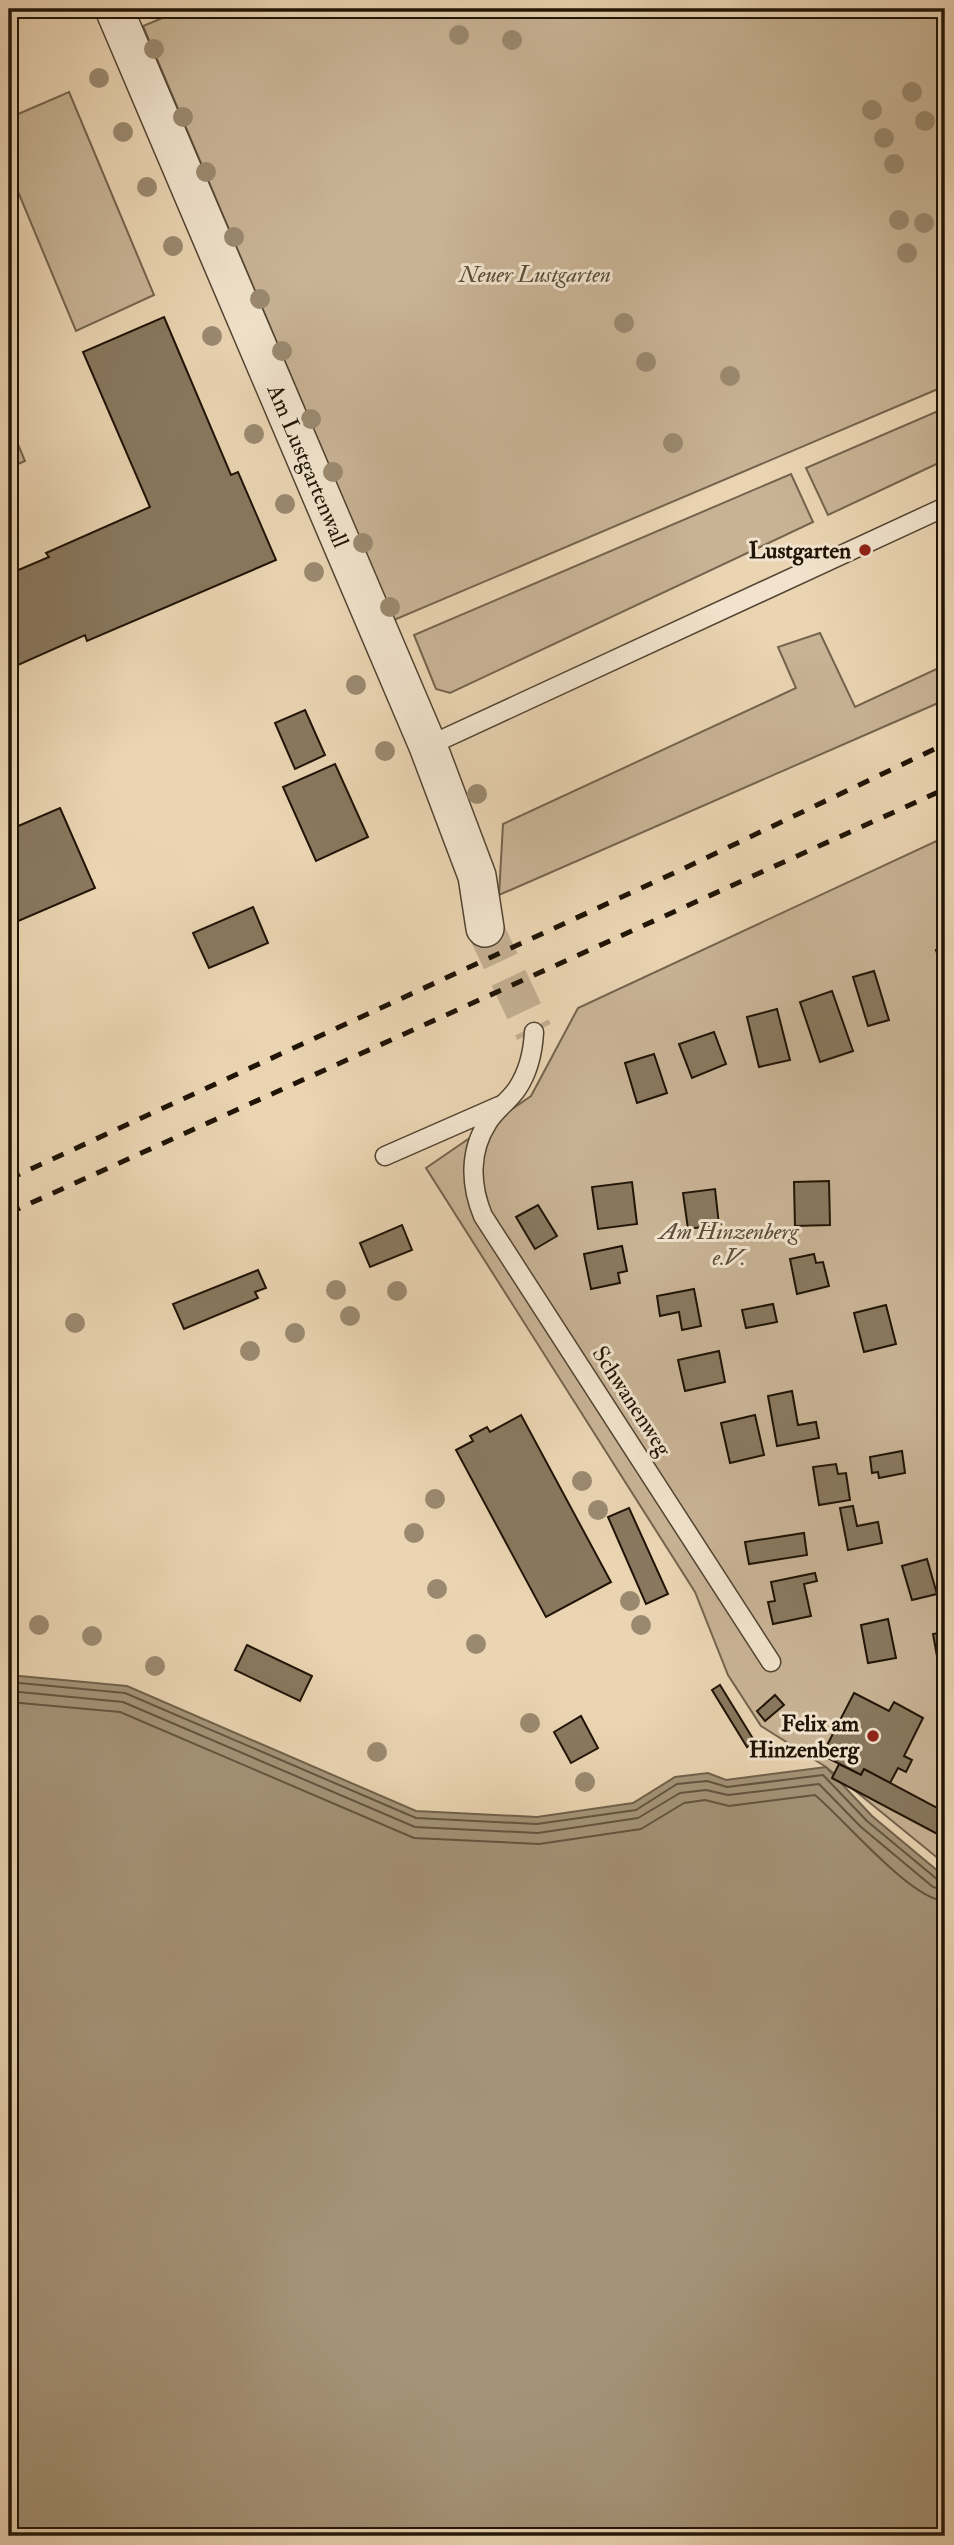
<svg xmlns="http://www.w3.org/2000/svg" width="954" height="2545" viewBox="0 0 954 2545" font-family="'IM FELL Double Pica',serif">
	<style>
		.green { fill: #c8b395; stroke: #74644e; stroke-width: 2 }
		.water { fill: #a59378; stroke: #70604a; stroke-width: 2 }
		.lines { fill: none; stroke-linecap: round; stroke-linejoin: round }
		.shore { stroke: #62543f; stroke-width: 2 }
		.building { fill: #89785f; stroke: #201406; stroke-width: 2 }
		.street-tunnel { stroke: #c2ae90; stroke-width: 37; stroke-dasharray: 37 18; stroke-linecap: butt }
		.lane-casing { stroke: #524431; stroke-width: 21 }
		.street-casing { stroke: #524431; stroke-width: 40 }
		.lane { stroke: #f1e3cd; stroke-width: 18 }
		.street { stroke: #f1e3cd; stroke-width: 37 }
		.rail { stroke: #201406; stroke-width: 5; stroke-dasharray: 12 12; stroke-linecap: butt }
		.tree { fill: #9b896f }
		.poi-dot { fill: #8f2418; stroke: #f1e3cd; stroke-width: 2.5 }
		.labels { text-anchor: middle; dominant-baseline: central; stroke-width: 6; stroke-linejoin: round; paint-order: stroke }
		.park-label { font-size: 23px; font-style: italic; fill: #5b4c38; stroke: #f1e3cd }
		.street-label { font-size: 23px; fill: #201406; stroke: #f1e3cd }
		.poi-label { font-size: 23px; font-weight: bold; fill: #201406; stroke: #f1e3cd; text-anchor: end }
	</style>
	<rect width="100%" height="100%" fill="#ead4b2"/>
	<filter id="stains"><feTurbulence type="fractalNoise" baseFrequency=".00286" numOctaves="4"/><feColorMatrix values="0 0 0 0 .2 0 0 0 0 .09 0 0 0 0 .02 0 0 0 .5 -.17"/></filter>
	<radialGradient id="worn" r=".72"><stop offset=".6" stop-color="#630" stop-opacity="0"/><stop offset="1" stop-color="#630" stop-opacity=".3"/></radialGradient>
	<g class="green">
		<path d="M 184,9 L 945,9 L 945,386 L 394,620 L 143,26 Z"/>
		<path d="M 69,92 L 154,295 L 76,331 L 9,170 L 9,118 Z"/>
		<path d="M 945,408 L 945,460 L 828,515 L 806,468 Z"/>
		<path d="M 9,423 L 25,461 L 9,468 Z"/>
		<path d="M 791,474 L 813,522 L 450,693 L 436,689 L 414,635 Z"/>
		<path d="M 820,633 L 855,707 L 945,665 L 945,700 L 499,895 L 503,824 L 796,688 L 778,647 Z"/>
		<path d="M 945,837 L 945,1864 L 826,1767 L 761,1726 L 728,1675 L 695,1592 L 426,1168 L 531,1096 L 578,1008 Z"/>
	</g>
	<path class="water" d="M 9,1675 L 127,1686 L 416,1811 L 537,1817 L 633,1803 L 675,1777 L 708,1773 L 726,1780 L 826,1767 L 872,1816 L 945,1877 L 945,2536 L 9,2536 Z"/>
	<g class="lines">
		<g class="shore">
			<path d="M 9,1682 L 125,1693 L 416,1818 L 537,1824 L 636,1810 L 677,1784 L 707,1781 L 727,1787 L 823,1775 L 867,1821 L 938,1880 L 945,1881"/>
			<path d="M 9,1691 L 123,1702 L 415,1827 L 538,1833 L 638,1818 L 680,1793 L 706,1790 L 728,1795 L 819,1784 L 861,1827 L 933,1887 L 945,1890"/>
			<path d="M 9,1702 L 120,1712 L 414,1838 L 539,1844 L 641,1829 L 684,1803 L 705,1800 L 729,1806 L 815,1795 C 843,1818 911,1900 945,1901"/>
		</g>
	</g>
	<g class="building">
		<path d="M 164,317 L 231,475 L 238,472 L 276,560 L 87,641 L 85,635 L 9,669 L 9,574 L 49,557 L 46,553 L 150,507 L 83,352 Z"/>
		<path d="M 305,710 L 325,755 L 295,769 L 275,723 Z"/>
		<path d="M 335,764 L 368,837 L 316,861 L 283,787 Z"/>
		<path d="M 60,808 L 95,888 L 9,925 L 9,830 Z"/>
		<path d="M 253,907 L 268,943 L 209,968 L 193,933 Z"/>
		<path d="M 945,946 L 945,976 L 936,950 Z"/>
		<path d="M 874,971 L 889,1020 L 868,1026 L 853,977 Z"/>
		<path d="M 832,991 L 853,1051 L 820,1062 L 800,1002 Z"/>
		<path d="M 777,1009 L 790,1060 L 759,1067 L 747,1017 Z"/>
		<path d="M 714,1032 L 726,1064 L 692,1078 L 679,1044 Z"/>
		<path d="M 654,1054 L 667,1093 L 637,1103 L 625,1063 Z"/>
		<path d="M 829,1181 L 830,1225 L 795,1226 L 794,1182 Z"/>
		<path d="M 632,1182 L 637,1224 L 598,1229 L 592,1187 Z"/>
		<path d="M 715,1189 L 719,1225 L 688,1229 L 683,1193 Z"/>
		<path d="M 538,1205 L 557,1236 L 535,1249 L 516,1217 Z"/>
		<path d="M 402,1225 L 412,1250 L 370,1267 L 360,1243 Z"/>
		<path d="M 622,1246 L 627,1271 L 618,1273 L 620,1283 L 591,1289 L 584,1254 Z"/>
		<path d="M 814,1254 L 816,1263 L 823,1262 L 829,1286 L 797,1294 L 790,1259 Z"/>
		<path d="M 258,1270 L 266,1288 L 255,1292 L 258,1298 L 184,1329 L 173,1304 Z"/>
		<path d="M 694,1289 L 701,1326 L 682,1330 L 679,1312 L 660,1316 L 657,1296 Z"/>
		<path d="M 773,1304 L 777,1322 L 746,1328 L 742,1310 Z"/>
		<path d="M 886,1305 L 896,1344 L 864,1352 L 854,1313 Z"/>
		<path d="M 719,1351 L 725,1382 L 685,1391 L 678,1360 Z"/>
		<path d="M 792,1391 L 798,1425 L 816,1422 L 819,1438 L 777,1446 L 768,1396 Z"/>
		<path d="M 521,1415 L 611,1582 L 546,1617 L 456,1450 L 473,1441 L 470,1436 L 487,1427 L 490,1432 Z"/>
		<path d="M 755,1415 L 764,1455 L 730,1463 L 721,1423 Z"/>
		<path d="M 902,1451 L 905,1473 L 879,1478 L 878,1472 L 872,1473 L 870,1457 Z"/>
		<path d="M 836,1464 L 838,1474 L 846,1473 L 850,1500 L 819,1505 L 813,1467 Z"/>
		<path d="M 853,1506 L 857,1526 L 878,1522 L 882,1543 L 848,1550 L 840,1508 Z"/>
		<path d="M 629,1508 L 668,1594 L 646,1604 L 608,1517 Z"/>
		<path d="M 804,1533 L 807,1555 L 749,1564 L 745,1542 Z"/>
		<path d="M 927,1559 L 937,1594 L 912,1600 L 902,1566 Z"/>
		<path d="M 815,1573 L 817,1581 L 804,1584 L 811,1616 L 773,1624 L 768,1602 L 775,1601 L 771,1582 Z"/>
		<path d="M 888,1619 L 896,1658 L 868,1663 L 861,1625 Z"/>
		<path d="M 945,1632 L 945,1666 L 939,1667 L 933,1634 Z"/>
		<path d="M 247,1645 L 312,1676 L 300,1701 L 235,1670 Z"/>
		<path d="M 720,1685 L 755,1742 L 747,1747 L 712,1690 Z"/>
		<path d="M 854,1693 L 889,1711 L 894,1702 L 923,1718 L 904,1756 L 912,1760 L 906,1772 L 898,1768 L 890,1783 L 864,1769 L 861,1775 L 822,1755 Z"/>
		<path d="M 775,1695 L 784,1705 L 765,1721 L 757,1711 Z"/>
		<path d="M 581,1716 L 598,1748 L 571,1763 L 554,1732 Z"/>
		<path d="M 839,1764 L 861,1775 L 864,1769 L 945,1812 L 945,1838 L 832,1778 Z"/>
	</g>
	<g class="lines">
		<path class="street-tunnel" d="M 485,928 L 534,1032"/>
		<g class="lane-casing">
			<g id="lane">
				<path d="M 428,746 L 945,507"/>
				<path d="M 534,1032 C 533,1052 529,1071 517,1089 C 509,1101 496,1109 488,1122 C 469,1151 470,1185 483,1216 L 771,1662"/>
				<path d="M 385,1156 L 499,1106"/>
			</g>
		</g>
		<g class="street-casing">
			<path id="street" d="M 114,9 L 428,746 L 477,876 L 485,928"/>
		</g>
		<use href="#lane" class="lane"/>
		<use href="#street" class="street"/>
		<g class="rail">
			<path d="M 9,1179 L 687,867 L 945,744"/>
			<path d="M 9,1213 L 945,789"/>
		</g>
	</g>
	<g class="tree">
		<circle cx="459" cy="35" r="10"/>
		<circle cx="512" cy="40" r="10"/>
		<circle cx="154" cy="49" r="10"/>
		<circle cx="99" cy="78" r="10"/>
		<circle cx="912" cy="92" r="10"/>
		<circle cx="872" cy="110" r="10"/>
		<circle cx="183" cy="117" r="10"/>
		<circle cx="925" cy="121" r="10"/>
		<circle cx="123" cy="132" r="10"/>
		<circle cx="884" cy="138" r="10"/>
		<circle cx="894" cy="164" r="10"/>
		<circle cx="206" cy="172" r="10"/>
		<circle cx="147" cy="187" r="10"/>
		<circle cx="899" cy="220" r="10"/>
		<circle cx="924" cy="223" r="10"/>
		<circle cx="234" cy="237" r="10"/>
		<circle cx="173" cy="246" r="10"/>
		<circle cx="907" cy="253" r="10"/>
		<circle cx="260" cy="299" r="10"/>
		<circle cx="624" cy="323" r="10"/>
		<circle cx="212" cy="336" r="10"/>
		<circle cx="282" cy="351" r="10"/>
		<circle cx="646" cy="362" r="10"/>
		<circle cx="730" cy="376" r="10"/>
		<circle cx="311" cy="419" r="10"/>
		<circle cx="254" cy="434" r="10"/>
		<circle cx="673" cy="443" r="10"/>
		<circle cx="333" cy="472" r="10"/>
		<circle cx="285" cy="504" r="10"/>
		<circle cx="363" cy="543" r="10"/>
		<circle cx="314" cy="572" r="10"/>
		<circle cx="390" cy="607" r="10"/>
		<circle cx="356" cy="685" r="10"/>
		<circle cx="385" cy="751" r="10"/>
		<circle cx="477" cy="794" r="10"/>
		<circle cx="336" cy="1290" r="10"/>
		<circle cx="397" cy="1291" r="10"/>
		<circle cx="350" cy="1316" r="10"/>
		<circle cx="75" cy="1323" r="10"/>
		<circle cx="295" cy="1333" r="10"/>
		<circle cx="250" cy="1351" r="10"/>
		<circle cx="582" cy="1481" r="10"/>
		<circle cx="435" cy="1499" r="10"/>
		<circle cx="598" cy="1510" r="10"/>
		<circle cx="414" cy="1533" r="10"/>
		<circle cx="437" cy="1589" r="10"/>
		<circle cx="630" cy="1601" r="10"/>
		<circle cx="39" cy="1625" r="10"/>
		<circle cx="641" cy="1625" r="10"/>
		<circle cx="92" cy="1636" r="10"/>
		<circle cx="476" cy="1644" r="10"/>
		<circle cx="155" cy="1666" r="10"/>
		<circle cx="530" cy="1723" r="10"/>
		<circle cx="377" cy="1752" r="10"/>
		<circle cx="585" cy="1782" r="10"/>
	</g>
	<g class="poi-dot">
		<circle cx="865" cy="550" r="7"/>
		<circle cx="873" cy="1736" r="7"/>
	</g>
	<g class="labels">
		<g class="park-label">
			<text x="535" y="274">Neuer Lustgarten</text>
			<text x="729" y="1231">Am Hinzenberg<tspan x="729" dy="26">e.V.</tspan></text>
		</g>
		<g class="street-label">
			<text transform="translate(308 466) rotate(67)">Am Lustgartenwall</text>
			<text transform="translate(632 1401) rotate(57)">Schwanenweg</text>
		</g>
		<g class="poi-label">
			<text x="851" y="550">Lustgarten</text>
			<text x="859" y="1723">Felix am<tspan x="859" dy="26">Hinzenberg</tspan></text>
		</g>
	</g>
	<rect width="954" height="2545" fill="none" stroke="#ead4b2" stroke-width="35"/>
	<rect x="10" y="10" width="933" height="2524" fill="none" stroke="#201406" stroke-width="3.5"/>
	<rect x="18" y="18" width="919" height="2510" fill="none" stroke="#201406" stroke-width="2"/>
	<rect width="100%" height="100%" filter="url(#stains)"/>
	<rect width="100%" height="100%" fill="url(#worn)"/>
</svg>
